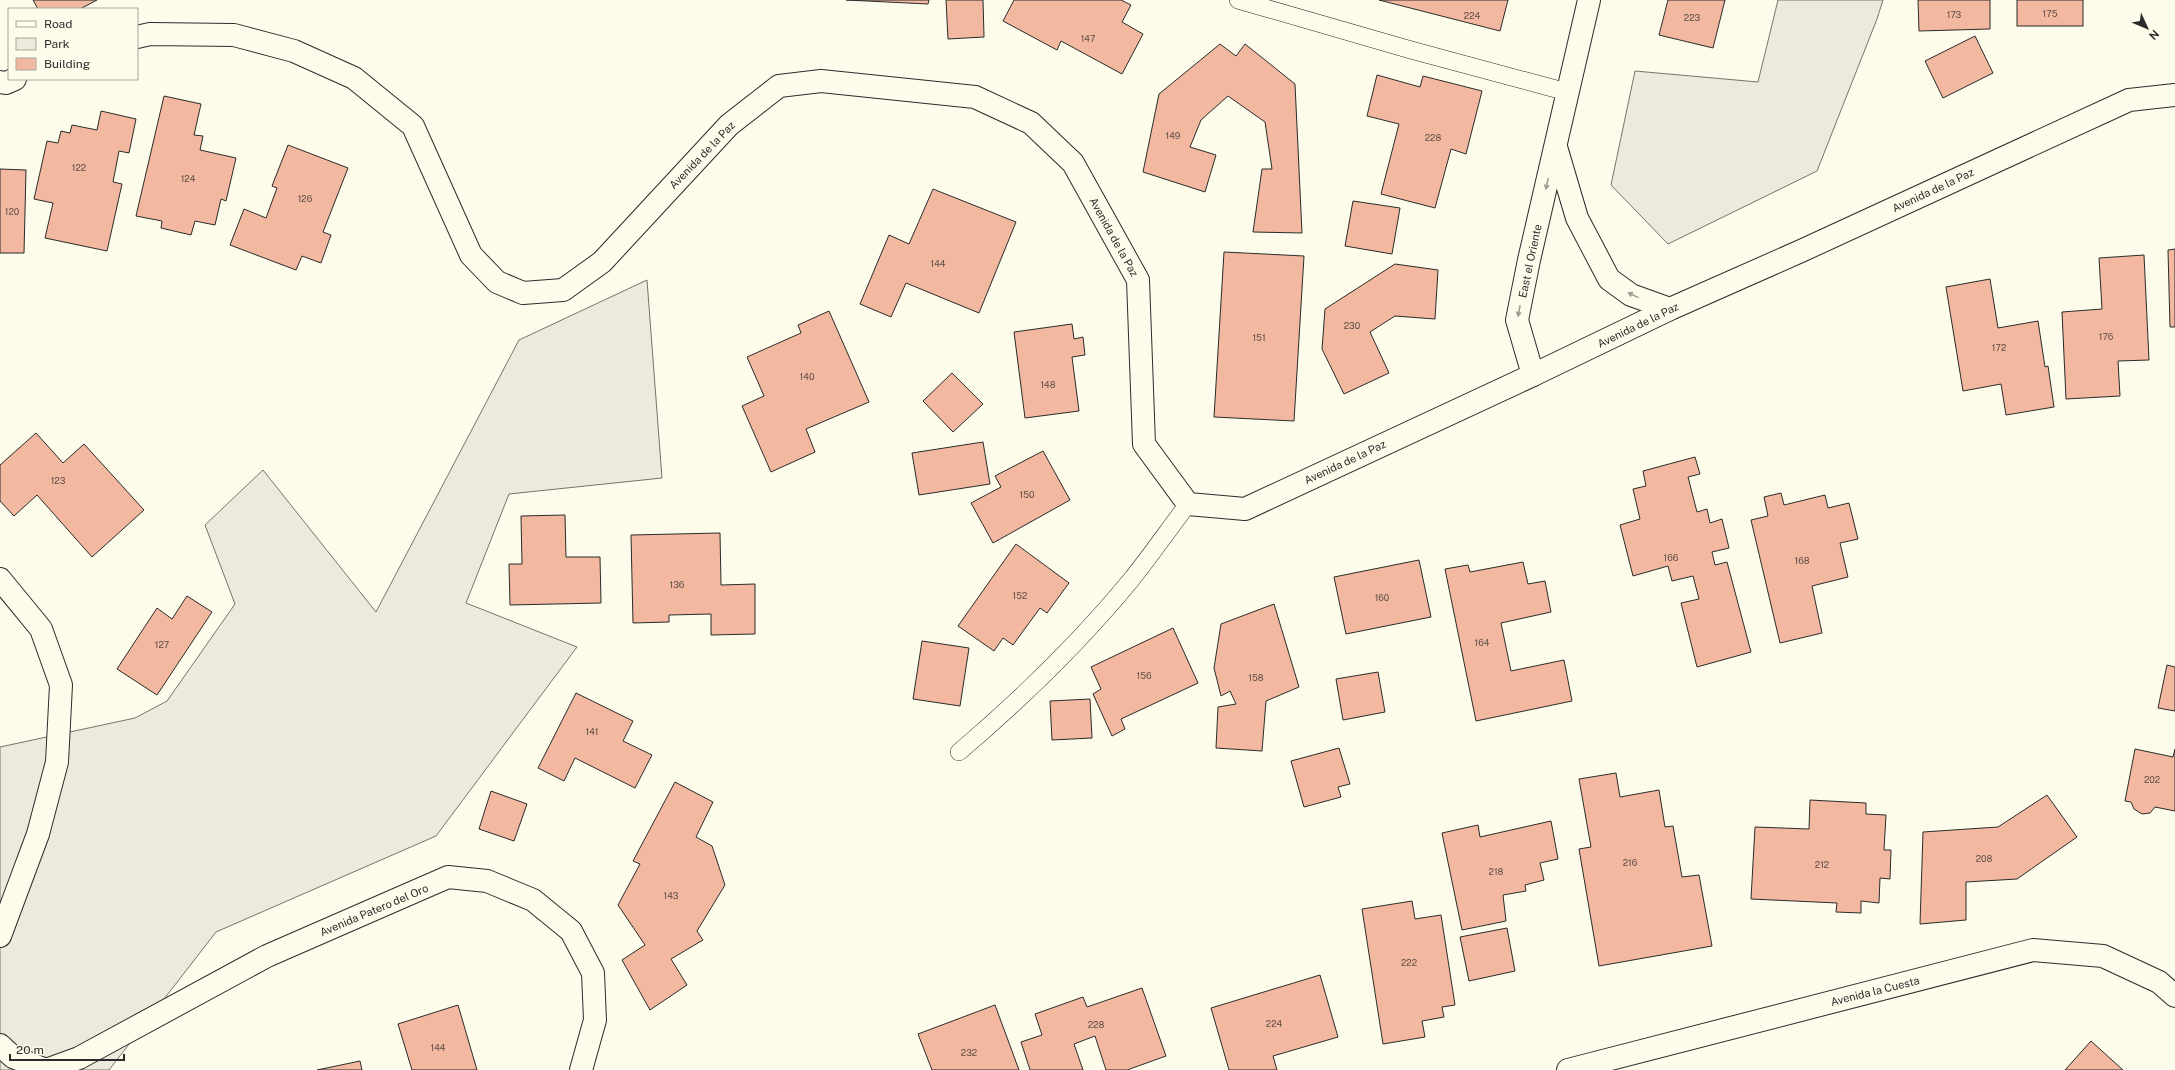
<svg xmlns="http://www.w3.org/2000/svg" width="2175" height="1070" viewBox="0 0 2175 1070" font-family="'Public Sans',sans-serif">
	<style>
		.green { fill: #ecebdb; stroke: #74746e }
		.building { fill: #f2b8a0; stroke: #2b2b2b }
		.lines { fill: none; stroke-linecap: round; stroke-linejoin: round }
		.service-casing { stroke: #2b2b2b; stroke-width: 18 }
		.minor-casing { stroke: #2b2b2b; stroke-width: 24 }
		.tertiary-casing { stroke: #2b2b2b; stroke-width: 24 }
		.service { stroke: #fdfbea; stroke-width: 17 }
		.minor { stroke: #fdfbea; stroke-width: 22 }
		.tertiary { stroke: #fdfbea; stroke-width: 22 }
		.oneway { fill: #9e9d94 }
		.labels { text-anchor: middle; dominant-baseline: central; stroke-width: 3; stroke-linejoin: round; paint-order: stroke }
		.number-label { font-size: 9px; fill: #5d4e48 }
		.street-label { font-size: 11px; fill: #2b2b2b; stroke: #fdfbea }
	</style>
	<rect width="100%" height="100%" fill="#fdfbea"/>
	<g class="green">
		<path d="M 1778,0 L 1883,0 L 1877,19 L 1817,171 L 1668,244 L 1611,185 L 1635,71 L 1758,82 Z"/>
		<path d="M 647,280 L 662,478 L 509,494 L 466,603 L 577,647 L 436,836 L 216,932 L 109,1070 L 0,1070 L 0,747 L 135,718 L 167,701 L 235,604 L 205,525 L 263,470 L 376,612 L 519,340 Z"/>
	</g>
	<g class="building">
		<path d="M 33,0 L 97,0 L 80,9 L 38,9 Z"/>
		<path d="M 846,0 L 929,0 L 928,4 Z"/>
		<path d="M 946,0 L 983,0 L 984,37 L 948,39 Z"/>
		<path d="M 1014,0 L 1121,0 L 1131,5 L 1122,22 L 1143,34 L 1122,74 L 1061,41 L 1057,50 L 1003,21 Z"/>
		<path d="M 1379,0 L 1508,0 L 1500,31 Z"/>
		<path d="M 1668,0 L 1725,0 L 1713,48 L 1659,35 Z"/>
		<path d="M 1918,0 L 1990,0 L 1990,29 L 1919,31 Z"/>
		<rect x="2017" y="0" width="66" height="26"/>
		<path d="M 1975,36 L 1993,73 L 1943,98 L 1925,61 Z"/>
		<path d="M 1220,44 L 1236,56 L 1245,44 L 1295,84 L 1302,233 L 1253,232 L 1262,169 L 1272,169 L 1265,122 L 1228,96 L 1201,120 L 1190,147 L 1216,155 L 1205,192 L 1143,172 L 1159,94 Z"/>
		<path d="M 1377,75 L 1420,87 L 1423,76 L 1482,91 L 1466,154 L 1451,149 L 1435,208 L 1381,194 L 1399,124 L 1367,116 Z"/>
		<path d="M 164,96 L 201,104 L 194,135 L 203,136 L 200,150 L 236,158 L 226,201 L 221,199 L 215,225 L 195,221 L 191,235 L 161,228 L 162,221 L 136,216 Z"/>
		<path d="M 101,111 L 136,119 L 129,153 L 119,151 L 113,182 L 122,184 L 107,251 L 45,238 L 53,203 L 34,199 L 47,141 L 58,143 L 61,131 L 70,133 L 72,125 L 97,130 Z"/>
		<path d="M 288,145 L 348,168 L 323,232 L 331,235 L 321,263 L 302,256 L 296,270 L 230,245 L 244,209 L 266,218 L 277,188 L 272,186 Z"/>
		<path d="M 0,169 L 26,170 L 24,253 L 0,253 Z"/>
		<path d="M 933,189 L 1016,222 L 979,313 L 906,283 L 891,317 L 860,304 L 889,235 L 909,244 Z"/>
		<path d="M 1353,201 L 1400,208 L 1392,254 L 1345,246 Z"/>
		<path d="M 2175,249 L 2175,327 L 2170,327 L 2168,250 Z"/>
		<path d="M 1224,252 L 1304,256 L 1294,421 L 1214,417 Z"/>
		<path d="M 2144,255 L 2149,360 L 2118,361 L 2120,396 L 2066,399 L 2062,312 L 2102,309 L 2099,258 Z"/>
		<path d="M 1395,264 L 1438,270 L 1435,319 L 1395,316 L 1370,332 L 1389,373 L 1344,394 L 1322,349 L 1325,309 Z"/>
		<path d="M 1990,279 L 1998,328 L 2038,321 L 2045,367 L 2048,366 L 2054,407 L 2006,415 L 2001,384 L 1963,391 L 1946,287 Z"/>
		<path d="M 829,311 L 869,402 L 806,429 L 815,452 L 771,472 L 742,406 L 764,396 L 747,357 L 801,333 L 798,325 Z"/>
		<path d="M 1072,324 L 1074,339 L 1083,337 L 1085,355 L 1072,357 L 1079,411 L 1025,418 L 1014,332 Z"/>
		<path d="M 952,373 L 983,404 L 953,432 L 923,401 Z"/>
		<path d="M 36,433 L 63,463 L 84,444 L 144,510 L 92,557 L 37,495 L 14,516 L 0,501 L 0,465 Z"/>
		<path d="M 983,442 L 990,484 L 919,495 L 912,453 Z"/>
		<path d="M 1043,451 L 1070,500 L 993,543 L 971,503 L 1001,487 L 995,476 Z"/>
		<path d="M 1695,457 L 1700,474 L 1688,477 L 1697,512 L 1707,509 L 1710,523 L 1722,519 L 1729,548 L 1712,552 L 1715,565 L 1727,562 L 1751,652 L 1697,667 L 1681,603 L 1699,599 L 1693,576 L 1672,581 L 1668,566 L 1633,576 L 1620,525 L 1640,519 L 1633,489 L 1646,486 L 1643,471 Z"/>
		<path d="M 1781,493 L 1784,505 L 1825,495 L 1828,508 L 1849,503 L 1858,539 L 1840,543 L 1848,577 L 1812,586 L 1822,633 L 1780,643 L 1751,520 L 1768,516 L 1764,497 Z"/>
		<path d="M 565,515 L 566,557 L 600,557 L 601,603 L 510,605 L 509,564 L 522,564 L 521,516 Z"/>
		<path d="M 720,533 L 721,585 L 755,584 L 755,634 L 711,635 L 711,614 L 669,615 L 669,622 L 633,623 L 631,535 Z"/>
		<path d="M 1016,544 L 1069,583 L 1047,613 L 1040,608 L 1013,645 L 1003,638 L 994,651 L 958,626 Z"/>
		<path d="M 1419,560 L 1431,617 L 1346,634 L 1334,577 Z"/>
		<path d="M 1523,562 L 1528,584 L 1545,581 L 1551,612 L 1501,623 L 1511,671 L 1564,660 L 1572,701 L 1476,721 L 1445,569 L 1468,565 L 1470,572 Z"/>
		<path d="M 187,596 L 212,612 L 157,695 L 117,669 L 157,608 L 172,619 Z"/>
		<path d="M 1274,604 L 1299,687 L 1266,701 L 1262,751 L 1216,748 L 1218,707 L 1236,704 L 1230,691 L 1221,696 L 1214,668 L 1221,624 Z"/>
		<path d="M 1173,628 L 1198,683 L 1121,719 L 1125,729 L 1112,736 L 1093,694 L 1101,689 L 1091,667 Z"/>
		<path d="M 922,641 L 969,648 L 960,706 L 913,699 Z"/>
		<path d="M 2167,665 L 2175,667 L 2175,711 L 2158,708 Z"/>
		<path d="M 1378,672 L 1385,712 L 1343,720 L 1336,679 Z"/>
		<path d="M 576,693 L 633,721 L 623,741 L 652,755 L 635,788 L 575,758 L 564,781 L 538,768 Z"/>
		<path d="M 1090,699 L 1092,738 L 1052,740 L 1050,701 Z"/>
		<path d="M 1339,748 L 1350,784 L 1338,787 L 1341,797 L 1304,807 L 1291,761 Z"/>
		<path d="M 2135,749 L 2173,757 L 2175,749 L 2175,811 L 2155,807 L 2150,813 L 2142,814 L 2134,809 L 2131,802 L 2125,801 Z"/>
		<path d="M 1616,773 L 1620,797 L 1659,790 L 1665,827 L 1673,826 L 1682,877 L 1699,875 L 1712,946 L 1599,966 L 1579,849 L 1591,847 L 1579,779 Z"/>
		<path d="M 675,782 L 713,802 L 696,837 L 712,846 L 725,885 L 697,931 L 703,940 L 671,959 L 687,985 L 650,1010 L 622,960 L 645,945 L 618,905 L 640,864 L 633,861 Z"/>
		<path d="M 491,791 L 527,804 L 514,841 L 479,829 Z"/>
		<path d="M 2047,795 L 2077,837 L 2017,879 L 1966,882 L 1966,920 L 1920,924 L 1923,832 L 1998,827 Z"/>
		<path d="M 1810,800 L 1866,803 L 1866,814 L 1886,815 L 1884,850 L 1891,850 L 1890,879 L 1880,878 L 1879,903 L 1861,901 L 1861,913 L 1836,912 L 1837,903 L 1751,899 L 1755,827 L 1809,829 Z"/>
		<path d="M 1551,821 L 1558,859 L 1540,863 L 1544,880 L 1525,885 L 1526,891 L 1503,895 L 1506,921 L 1462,930 L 1442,833 L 1478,825 L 1480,837 Z"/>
		<path d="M 1412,901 L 1415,919 L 1441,915 L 1455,1005 L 1442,1007 L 1444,1017 L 1422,1021 L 1425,1037 L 1383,1044 L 1362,909 Z"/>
		<path d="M 1507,928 L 1515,971 L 1469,981 L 1460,937 Z"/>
		<path d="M 1320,975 L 1338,1037 L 1273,1056 L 1277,1070 L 1229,1070 L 1211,1008 Z"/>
		<path d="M 1142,988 L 1166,1056 L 1127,1070 L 1106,1070 L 1095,1036 L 1074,1044 L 1083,1070 L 1030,1070 L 1021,1042 L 1042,1035 L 1035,1014 L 1083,997 L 1087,1007 Z"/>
		<path d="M 458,1005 L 477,1070 L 412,1070 L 398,1024 Z"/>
		<path d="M 995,1005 L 1019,1070 L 932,1070 L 918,1034 Z"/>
		<path d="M 2091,1041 L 2123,1070 L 2065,1070 Z"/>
		<path d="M 360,1061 L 362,1070 L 317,1070 Z"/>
	</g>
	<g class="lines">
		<g class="service-casing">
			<g id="service">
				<path d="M 1238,0 L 1411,50 L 1567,92"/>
				<path d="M 959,752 C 1020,700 1080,642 1131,580 C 1151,555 1169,529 1188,504"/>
			</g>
		</g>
		<g class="minor-casing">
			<g id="minor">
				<path d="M 137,37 L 150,34 L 234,35 L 294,51 L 354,78 L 413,126 L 471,255 L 497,282 L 523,293 L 563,290 L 602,262 L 729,125 L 779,86 L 821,81 L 975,97 L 1031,123 L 1073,163 L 1138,280 L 1144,444 L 1188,504 L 1245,509 L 1533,375"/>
				<path d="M 0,82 L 6,83 L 15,79"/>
				<path d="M 0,579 L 41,629 L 61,685 L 57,762 L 38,834 L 0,936"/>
				<path d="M 0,1045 L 13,1057 L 46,1070"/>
				<path d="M 46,1070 L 79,1058 L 267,956 L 448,877 L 487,881 L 533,900 L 571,931 L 593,973 L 595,1020 L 581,1070"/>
			</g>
		</g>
		<g class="tertiary-casing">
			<g id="tertiary">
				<path d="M 1589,0 L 1529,260 L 1517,320 L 1533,375 L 1670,309 L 1801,251 L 2129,100 L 2175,95"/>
				<path d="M 1556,147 L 1577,218 L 1609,279 L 1631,295 L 1670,309"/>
				<path d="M 1568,1070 L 2033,950 L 2103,956 L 2159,982 L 2175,996"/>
			</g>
		</g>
		<use href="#service" class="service"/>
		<use href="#minor" class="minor"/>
		<use href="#tertiary" class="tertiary"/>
	</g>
	<defs><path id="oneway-solid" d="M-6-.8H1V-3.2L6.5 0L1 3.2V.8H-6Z"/></defs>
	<g class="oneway">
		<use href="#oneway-solid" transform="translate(1547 184) rotate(103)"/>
		<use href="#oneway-solid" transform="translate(1633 295) rotate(-154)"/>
		<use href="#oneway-solid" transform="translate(1519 311) rotate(101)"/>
	</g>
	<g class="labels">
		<g class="number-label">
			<text x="2050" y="13">175</text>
			<text x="1954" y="14">173</text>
			<text x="1472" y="15">224</text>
			<text x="1692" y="17">223</text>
			<text x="1088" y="38">147</text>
			<text x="1173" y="135">149</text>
			<text x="1433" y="137">228</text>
			<text x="79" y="167">122</text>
			<text x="188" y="178">124</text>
			<text x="305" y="198">126</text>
			<text x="12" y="211">120</text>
			<text x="938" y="263">144</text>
			<text x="1352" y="325">230</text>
			<text x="2106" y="336">176</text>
			<text x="1259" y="337">151</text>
			<text x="1999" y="347">172</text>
			<text x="807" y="376">140</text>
			<text x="1048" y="384">148</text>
			<text x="58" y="480">123</text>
			<text x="1027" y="494">150</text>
			<text x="1671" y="557">166</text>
			<text x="1802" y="560">168</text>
			<text x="677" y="584">136</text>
			<text x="1020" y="595">152</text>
			<text x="1382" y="597">160</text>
			<text x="1482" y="642">164</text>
			<text x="162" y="644">127</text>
			<text x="1144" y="675">156</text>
			<text x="1256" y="677">158</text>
			<text x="592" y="731">141</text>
			<text x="2152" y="779">202</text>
			<text x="1984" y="858">208</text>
			<text x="1630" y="862">216</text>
			<text x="1822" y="864">212</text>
			<text x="1496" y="871">218</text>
			<text x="671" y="895">143</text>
			<text x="1409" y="962">222</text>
			<text x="1274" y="1023">224</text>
			<text x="1096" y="1024">228</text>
			<text x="438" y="1047">144</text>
			<text x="969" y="1052">232</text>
		</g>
		<g class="street-label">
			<text transform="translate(702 155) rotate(-46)">Avenida de la Paz</text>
			<text transform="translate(1933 190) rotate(-25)">Avenida de la Paz</text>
			<text transform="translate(1114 237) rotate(61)">Avenida de la Paz</text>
			<text transform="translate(1530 261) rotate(-78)">East el Oriente</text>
			<text transform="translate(1638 325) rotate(-26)">Avenida de la Paz</text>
			<text transform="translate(1345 462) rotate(-25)">Avenida de la Paz</text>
			<text transform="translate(374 910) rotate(-23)">Avenida Patero del Oro</text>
			<text transform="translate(1875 991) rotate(-14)">Avenida la Cuesta</text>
		</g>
	</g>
	<rect x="8" y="8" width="130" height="72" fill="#fdfbea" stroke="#a9a89e"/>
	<rect x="16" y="21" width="20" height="6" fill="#fdfbea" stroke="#a9a89e"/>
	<text x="44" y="28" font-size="12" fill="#2b2b2b">Road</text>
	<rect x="16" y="38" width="20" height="12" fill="#ecebdb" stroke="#a9a89e"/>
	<text x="44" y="48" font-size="12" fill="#2b2b2b">Park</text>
	<rect x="16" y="58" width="20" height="12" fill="#f2b8a0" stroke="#a9a89e"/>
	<text x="44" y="68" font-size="12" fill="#2b2b2b">Building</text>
	<g transform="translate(2147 28) rotate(134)" stroke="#fdfbea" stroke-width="3" paint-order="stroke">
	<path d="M0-3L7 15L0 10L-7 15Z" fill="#2b2b2b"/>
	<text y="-6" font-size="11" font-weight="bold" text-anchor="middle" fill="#2b2b2b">N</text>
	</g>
	<path d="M10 1054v6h114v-6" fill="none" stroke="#2b2b2b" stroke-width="2"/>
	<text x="16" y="1054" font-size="12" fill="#2b2b2b" stroke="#fdfbea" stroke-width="3" paint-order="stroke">20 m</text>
</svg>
